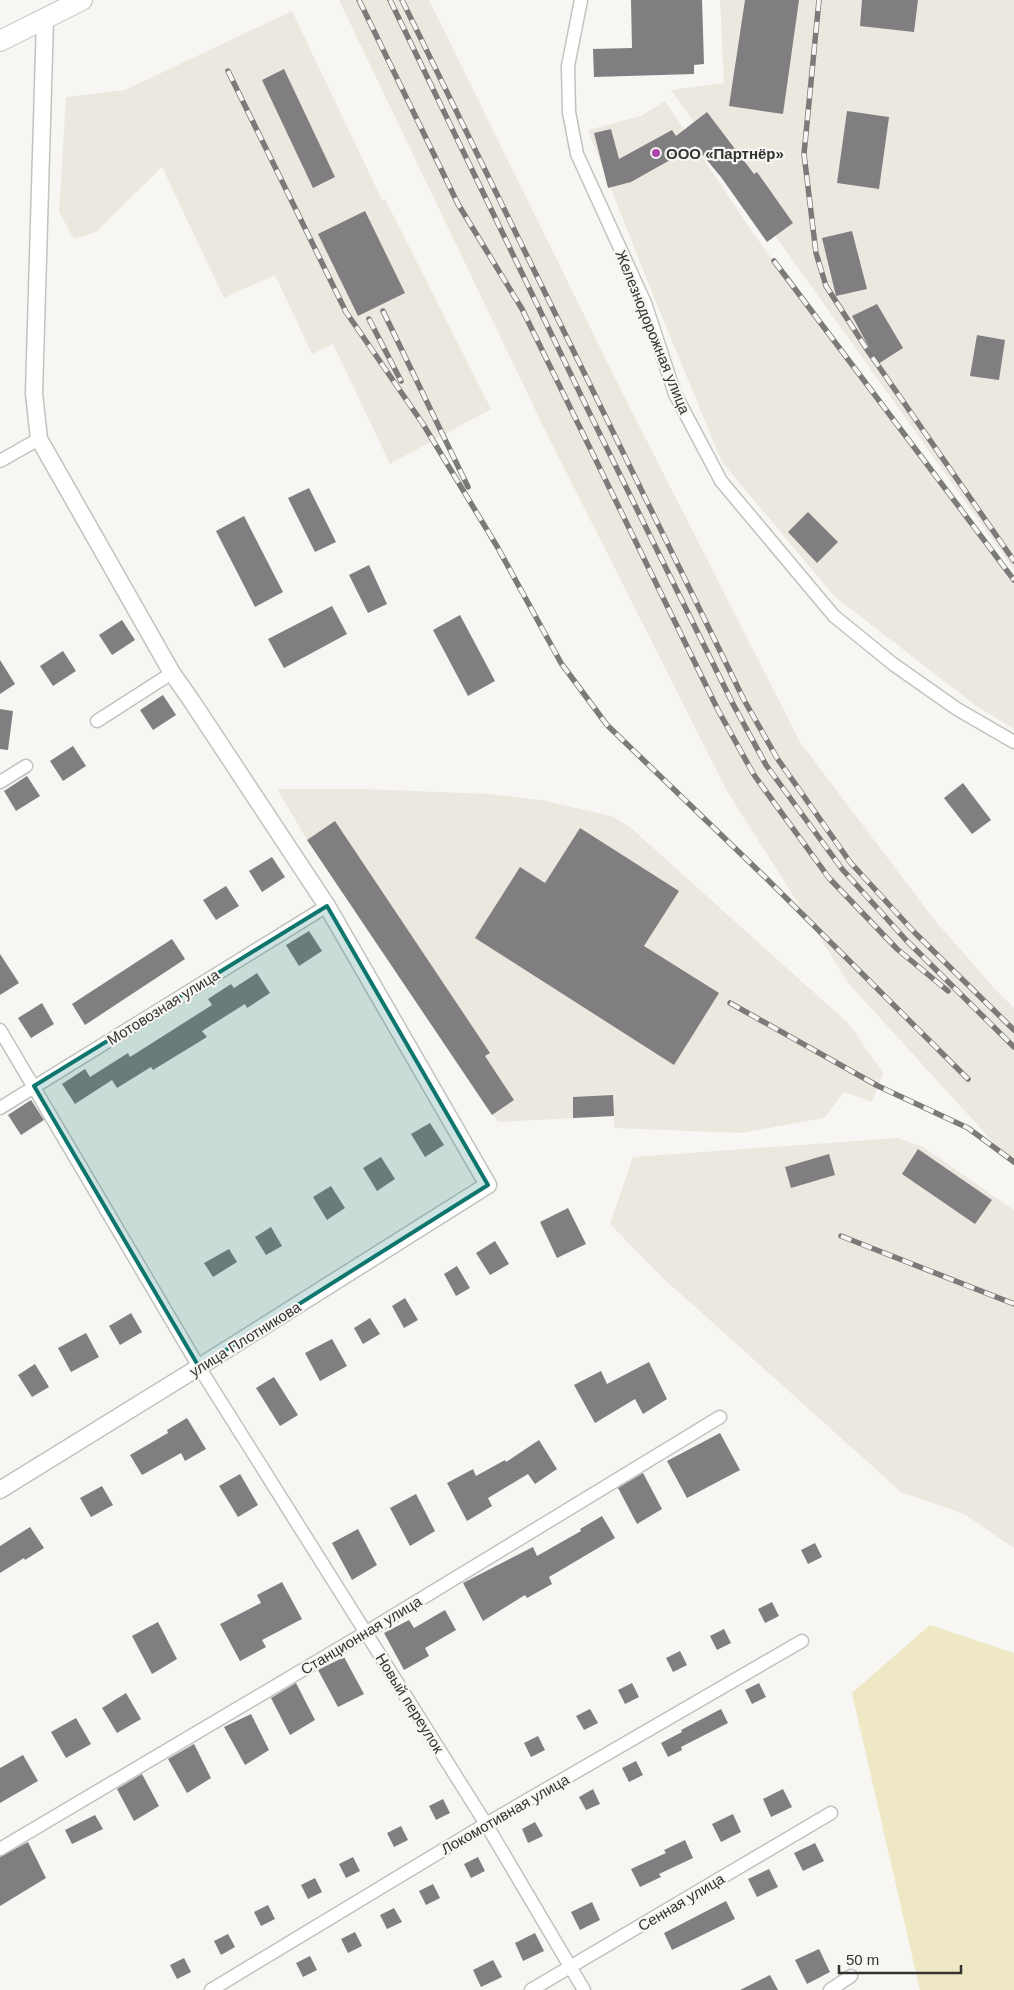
<svg xmlns="http://www.w3.org/2000/svg" width="1014" height="1990" viewBox="0 0 1014 1990" font-family="Arial,sans-serif">
	<style>
		.built { fill: #ebe9df }
		.green { fill: #eee8c4 }
		.building { fill: #807e80 }
		.lines { fill: none; stroke-linecap: round; stroke-linejoin: round }
		.minor-casing { stroke: #c2c2bf; stroke-width: 15 }
		.tertiary-casing { stroke: #c2c2bf; stroke-width: 19 }
		.primary-casing { stroke: #c2c2bf; stroke-width: 22 }
		.minor { stroke: #fff; stroke-width: 12 }
		.tertiary { stroke: #fff; stroke-width: 16 }
		.primary { stroke: #fff; stroke-width: 20 }
		.rail-casing { stroke: #7b7a78; stroke-width: 5.5 }
		.rail { stroke: #f7f6f3; stroke-width: 4; stroke-dasharray: 11; stroke-linecap: butt }
		.marked { fill: #0f766e; fill-opacity: 0.2; stroke: #0f766e; stroke-width: 4; stroke-linejoin: round }
		.poi-dot { fill: #ac47ad; stroke: #f7f6f3; stroke-width: 2 }
		.labels { text-anchor: middle; dominant-baseline: central; stroke-width: 4.5; stroke-linejoin: round; paint-order: stroke }
		.poi-label { font-size: 15px; font-weight: bold; fill: #343332; stroke: #f7f6f3; text-anchor: start }
		.street-label { font-size: 15px; fill: #343332; stroke: #f7f6f3 }
	</style>
	<rect width="100%" height="100%" fill="#f7f6f3"/>
	<g class="built">
		<path d="M 339,0 L 429,0 L 623,394 L 800,742 L 933,918 L 995,989 L 1014,1008 L 1014,1165 L 849,984 L 727,791 L 543,426 Z"/>
		<path d="M 720,0 L 1014,0 L 1014,570 L 671,90 L 724,83 Z"/>
		<path d="M 292,11 L 382,200 L 385,199 L 491,409 L 390,464 L 333,344 L 312,354 L 275,275 L 224,298 L 162,167 L 96,232 L 74,239 L 59,212 L 66,97 L 125,90 Z"/>
		<path d="M 665,101 L 753,233 L 1014,585 L 1014,729 L 975,705 L 834,596 L 722,462 L 651,290 L 588,130 L 641,116 Z"/>
		<path d="M 277,789 L 363,789 L 490,794 L 540,800 L 612,816 L 630,827 L 848,1023 L 883,1073 L 872,1102 L 844,1092 L 824,1118 L 741,1133 L 614,1128 L 614,1116 L 498,1122 L 307,840 Z"/>
		<path d="M 897,1138 L 923,1147 L 1014,1210 L 1014,1548 L 964,1514 L 901,1492 L 664,1279 L 610,1224 L 633,1157 Z"/>
	</g>
	<path class="green" d="M 930,1625 L 1014,1653 L 1014,1990 L 920,1990 L 852,1693 Z"/>
	<g class="building">
		<path d="M 631,0 L 702,0 L 704,64 L 694,65 L 694,74 L 594,77 L 593,49 L 632,48 Z"/>
		<path d="M 745,0 L 799,0 L 783,114 L 729,106 Z"/>
		<path d="M 862,0 L 918,0 L 914,32 L 860,26 Z"/>
		<path d="M 284,69 L 335,177 L 313,188 L 262,80 Z"/>
		<path d="M 847,111 L 889,117 L 879,189 L 837,183 Z"/>
		<path d="M 707,112 L 754,174 L 757,172 L 793,223 L 767,242 L 721,177 L 695,146 L 631,182 L 608,188 L 594,133 L 611,129 L 619,159 L 672,130 L 676,136 Z"/>
		<path d="M 365,211 L 405,293 L 358,316 L 318,234 Z"/>
		<path d="M 852,231 L 867,289 L 836,296 L 822,238 Z"/>
		<path d="M 877,304 L 903,348 L 878,364 L 852,316 Z"/>
		<path d="M 977,335 L 1005,340 L 999,380 L 970,376 Z"/>
		<path d="M 309,488 L 336,542 L 315,552 L 288,498 Z"/>
		<path d="M 808,512 L 838,542 L 817,563 L 788,532 Z"/>
		<path d="M 244,516 L 283,592 L 255,607 L 216,531 Z"/>
		<path d="M 369,565 L 387,604 L 368,613 L 349,575 Z"/>
		<path d="M 332,606 L 347,634 L 284,668 L 268,639 Z"/>
		<path d="M 460,615 L 495,681 L 468,696 L 433,630 Z"/>
		<path d="M 122,620 L 135,640 L 112,655 L 99,635 Z"/>
		<path d="M 63,651 L 76,671 L 53,686 L 40,666 Z"/>
		<path d="M 0,660 L 15,684 L 0,694 Z"/>
		<path d="M 163,695 L 176,715 L 153,730 L 140,710 Z"/>
		<path d="M 0,709 L 13,711 L 8,750 L 0,749 Z"/>
		<path d="M 73,746 L 86,766 L 63,781 L 50,761 Z"/>
		<path d="M 27,776 L 40,796 L 16,811 L 4,791 Z"/>
		<path d="M 963,783 L 991,820 L 972,834 L 944,798 Z"/>
		<path d="M 335,821 L 490,1053 L 485,1056 L 514,1100 L 492,1115 L 307,840 Z"/>
		<path d="M 580,828 L 679,891 L 644,946 L 719,993 L 674,1065 L 475,938 L 520,867 L 545,883 Z"/>
		<path d="M 272,857 L 285,877 L 262,892 L 249,871 Z"/>
		<path d="M 226,886 L 239,906 L 216,920 L 203,900 Z"/>
		<path d="M 309,931 L 322,951 L 299,966 L 286,945 Z"/>
		<path d="M 172,939 L 185,959 L 85,1025 L 72,1004 Z"/>
		<path d="M 0,954 L 19,983 L 0,995 Z"/>
		<path d="M 257,973 L 270,993 L 247,1008 L 245,1004 L 202,1031 L 207,1037 L 153,1070 L 151,1067 L 117,1088 L 112,1080 L 75,1104 L 62,1084 L 85,1069 L 90,1077 L 128,1053 L 130,1057 L 212,1005 L 208,999 L 231,984 L 234,988 Z"/>
		<path d="M 42,1003 L 54,1024 L 31,1038 L 18,1018 Z"/>
		<path d="M 613,1095 L 614,1116 L 573,1118 L 573,1097 Z"/>
		<path d="M 31,1100 L 44,1120 L 21,1135 L 8,1115 Z"/>
		<path d="M 430,1123 L 444,1145 L 425,1157 L 411,1134 Z"/>
		<path d="M 918,1149 L 992,1200 L 975,1224 L 902,1174 Z"/>
		<path d="M 829,1154 L 835,1175 L 791,1188 L 785,1167 Z"/>
		<path d="M 381,1157 L 395,1179 L 377,1191 L 363,1168 Z"/>
		<path d="M 331,1186 L 345,1208 L 327,1220 L 313,1197 Z"/>
		<path d="M 568,1208 L 586,1244 L 557,1258 L 540,1222 Z"/>
		<path d="M 271,1227 L 282,1246 L 266,1255 L 255,1237 Z"/>
		<path d="M 495,1241 L 509,1264 L 490,1275 L 476,1253 Z"/>
		<path d="M 229,1249 L 237,1262 L 213,1277 L 204,1263 Z"/>
		<path d="M 457,1266 L 470,1288 L 456,1296 L 444,1274 Z"/>
		<path d="M 405,1298 L 418,1320 L 404,1328 L 392,1306 Z"/>
		<path d="M 131,1313 L 142,1332 L 120,1345 L 109,1326 Z"/>
		<path d="M 370,1318 L 380,1334 L 363,1344 L 354,1328 Z"/>
		<path d="M 86,1333 L 99,1357 L 71,1372 L 58,1348 Z"/>
		<path d="M 332,1339 L 347,1366 L 320,1381 L 305,1353 Z"/>
		<path d="M 649,1362 L 667,1399 L 643,1414 L 635,1399 L 595,1423 L 574,1385 L 601,1371 L 607,1384 Z"/>
		<path d="M 35,1364 L 49,1387 L 32,1397 L 18,1375 Z"/>
		<path d="M 274,1377 L 298,1415 L 280,1426 L 256,1388 Z"/>
		<path d="M 187,1418 L 206,1449 L 185,1461 L 181,1453 L 142,1475 L 130,1455 L 168,1433 L 167,1430 Z"/>
		<path d="M 720,1433 L 740,1470 L 687,1498 L 667,1461 Z"/>
		<path d="M 539,1440 L 557,1469 L 535,1484 L 528,1474 L 488,1498 L 492,1506 L 467,1521 L 447,1483 L 473,1469 L 476,1476 L 505,1460 L 506,1462 Z"/>
		<path d="M 643,1473 L 662,1509 L 637,1524 L 618,1488 Z"/>
		<path d="M 240,1474 L 258,1505 L 238,1517 L 219,1486 Z"/>
		<path d="M 102,1486 L 113,1505 L 91,1517 L 80,1498 Z"/>
		<path d="M 416,1494 L 435,1531 L 410,1546 L 390,1508 Z"/>
		<path d="M 602,1516 L 615,1538 L 549,1577 L 552,1584 L 527,1598 L 525,1595 L 483,1621 L 463,1583 L 533,1547 L 537,1556 L 581,1531 L 580,1529 Z"/>
		<path d="M 30,1527 L 44,1548 L 25,1560 L 24,1558 L 0,1573 L 0,1546 Z"/>
		<path d="M 358,1529 L 377,1565 L 352,1580 L 332,1543 Z"/>
		<path d="M 815,1543 L 822,1557 L 808,1564 L 801,1550 Z"/>
		<path d="M 282,1582 L 302,1619 L 262,1640 L 266,1647 L 240,1661 L 220,1624 L 261,1603 L 257,1595 Z"/>
		<path d="M 772,1602 L 779,1616 L 765,1623 L 758,1609 Z"/>
		<path d="M 445,1610 L 456,1630 L 425,1648 L 429,1656 L 404,1670 L 384,1633 L 409,1620 L 414,1628 Z"/>
		<path d="M 158,1622 L 177,1659 L 152,1674 L 132,1636 Z"/>
		<path d="M 724,1629 L 731,1643 L 717,1650 L 710,1636 Z"/>
		<path d="M 680,1651 L 687,1665 L 673,1672 L 666,1658 Z"/>
		<path d="M 344,1657 L 364,1694 L 338,1707 L 318,1670 Z"/>
		<path d="M 296,1683 L 315,1720 L 290,1735 L 271,1698 Z"/>
		<path d="M 632,1683 L 639,1697 L 625,1704 L 618,1690 Z"/>
		<path d="M 759,1683 L 766,1697 L 752,1704 L 745,1690 Z"/>
		<path d="M 126,1693 L 141,1719 L 117,1733 L 102,1708 Z"/>
		<path d="M 590,1709 L 598,1723 L 584,1730 L 576,1716 Z"/>
		<path d="M 721,1709 L 728,1723 L 681,1747 L 682,1750 L 668,1757 L 661,1743 L 682,1732 L 681,1730 Z"/>
		<path d="M 251,1714 L 269,1750 L 245,1765 L 224,1727 Z"/>
		<path d="M 76,1718 L 91,1744 L 66,1758 L 51,1732 Z"/>
		<path d="M 538,1736 L 545,1750 L 531,1757 L 524,1743 Z"/>
		<path d="M 194,1744 L 211,1778 L 187,1793 L 168,1759 Z"/>
		<path d="M 23,1755 L 38,1781 L 0,1803 L 0,1768 Z"/>
		<path d="M 636,1761 L 643,1775 L 629,1782 L 622,1768 Z"/>
		<path d="M 142,1774 L 159,1806 L 134,1821 L 117,1789 Z"/>
		<path d="M 593,1789 L 600,1804 L 586,1810 L 579,1797 Z"/>
		<path d="M 783,1789 L 792,1807 L 771,1817 L 763,1799 Z"/>
		<path d="M 443,1799 L 450,1813 L 436,1820 L 429,1806 Z"/>
		<path d="M 733,1814 L 741,1832 L 721,1842 L 712,1824 Z"/>
		<path d="M 95,1815 L 103,1829 L 72,1844 L 65,1830 Z"/>
		<path d="M 535,1822 L 543,1836 L 528,1843 L 522,1829 Z"/>
		<path d="M 401,1826 L 408,1840 L 394,1847 L 387,1833 Z"/>
		<path d="M 685,1840 L 693,1858 L 659,1874 L 661,1877 L 640,1887 L 631,1869 L 666,1853 L 664,1850 Z"/>
		<path d="M 28,1842 L 46,1878 L 0,1906 L 0,1857 Z"/>
		<path d="M 815,1843 L 824,1861 L 803,1871 L 794,1853 Z"/>
		<path d="M 353,1857 L 360,1871 L 346,1878 L 339,1864 Z"/>
		<path d="M 478,1857 L 485,1871 L 471,1878 L 464,1864 Z"/>
		<path d="M 769,1869 L 778,1887 L 757,1897 L 748,1879 Z"/>
		<path d="M 315,1878 L 322,1892 L 308,1899 L 301,1885 Z"/>
		<path d="M 433,1884 L 440,1898 L 426,1905 L 419,1891 Z"/>
		<path d="M 726,1901 L 735,1919 L 672,1950 L 664,1933 Z"/>
		<path d="M 592,1902 L 600,1920 L 580,1930 L 571,1912 Z"/>
		<path d="M 268,1905 L 275,1919 L 261,1926 L 254,1912 Z"/>
		<path d="M 394,1908 L 402,1922 L 387,1929 L 380,1915 Z"/>
		<path d="M 355,1932 L 362,1946 L 348,1953 L 341,1939 Z"/>
		<path d="M 535,1933 L 544,1951 L 523,1961 L 515,1943 Z"/>
		<path d="M 228,1934 L 235,1947 L 221,1955 L 214,1941 Z"/>
		<path d="M 819,1949 L 830,1972 L 807,1984 L 795,1960 Z"/>
		<path d="M 310,1956 L 317,1970 L 303,1977 L 296,1963 Z"/>
		<path d="M 184,1958 L 191,1972 L 177,1979 L 170,1965 Z"/>
		<path d="M 493,1960 L 502,1977 L 481,1987 L 473,1970 Z"/>
		<path d="M 770,1975 L 778,1990 L 740,1990 Z"/>
	</g>
	<g class="lines">
		<g class="minor-casing">
			<g id="minor">
				<path d="M 581,0 L 568,66 L 569,112 L 577,154 L 645,303 L 675,394 L 721,481 L 834,616 L 893,664 L 957,709 L 1014,742"/>
				<path d="M 0,461 L 39,439"/>
				<path d="M 97,721 L 172,673"/>
				<path d="M 0,782 L 26,766"/>
				<path d="M 0,1030 L 199,1367 L 486,1824 L 584,1990"/>
				<path d="M 0,1108 L 327,906"/>
				<path d="M 0,1849 L 365,1633 L 720,1417"/>
				<path d="M 211,1990 L 486,1824 L 802,1641"/>
				<path d="M 531,1990 L 831,1813"/>
				<path d="M 830,1990 L 851,1976"/>
			</g>
		</g>
		<g class="tertiary-casing">
			<path id="tertiary" d="M 0,1490 L 199,1367 L 488,1185 L 327,906 L 191,700 L 172,673 L 39,439 L 34,393 L 45,19"/>
		</g>
		<g class="primary-casing">
			<path id="primary" d="M 0,41 L 82,0"/>
		</g>
		<use href="#minor" class="minor"/>
		<use href="#tertiary" class="tertiary"/>
		<use href="#primary" class="primary"/>
		<g class="rail-casing">
			<g id="rail">
				<path d="M 359,0 L 458,204 L 522,309 L 718,710 L 754,775 L 829,878 L 897,949 L 948,991"/>
				<path d="M 390,0 L 589,412 L 733,704 L 766,765 L 842,869 L 906,940 L 1014,1047"/>
				<path d="M 402,0 L 744,700 L 777,758 L 850,862 L 915,933 L 1014,1030"/>
				<path d="M 819,0 L 804,154 L 816,253 L 826,286 L 868,351 L 1014,561"/>
				<path d="M 228,71 L 346,312 L 423,424 L 498,548 L 561,663 L 607,725 L 766,878 L 968,1079"/>
				<path d="M 774,261 L 1014,580"/>
				<path d="M 383,311 L 468,487"/>
				<path d="M 369,319 L 401,381"/>
				<path d="M 730,1003 L 878,1086 L 968,1128 L 1014,1162"/>
				<path d="M 841,1236 L 1014,1304"/>
			</g>
		</g>
		<use href="#rail" class="rail"/>
	</g>
	<path class="marked" d="M 327,906 L 488,1185 L 199,1367 L 34,1086 Z"/>
	<circle class="poi-dot" cx="656" cy="153" r="5"/>
	<g class="labels">
		<g class="poi-label">
			<text x="666" y="153">ООО «Партнёр»</text>
		</g>
		<g class="street-label">
			<text transform="translate(653 332) rotate(68)">Железнодорожная улица</text>
			<text transform="translate(163 1007) rotate(-32)">Мотовозная улица</text>
			<text transform="translate(245 1339) rotate(-32)">улица Плотникова</text>
			<text transform="translate(361 1635) rotate(-31)">Станционная улица</text>
			<text transform="translate(410 1703) rotate(58)">Новый переулок</text>
			<text transform="translate(505 1814) rotate(-30)">Локомотивная улица</text>
			<text transform="translate(681 1902) rotate(-31)">Сенная улица</text>
		</g>
	</g>
	<path d="M839 1965v8h122v-8" fill="none" stroke="#343332" stroke-width="2.5"/>
	<text x="846" y="1965" font-size="15" fill="#343332" stroke="#f7f6f3" stroke-width="4" paint-order="stroke">50 m</text>
</svg>
